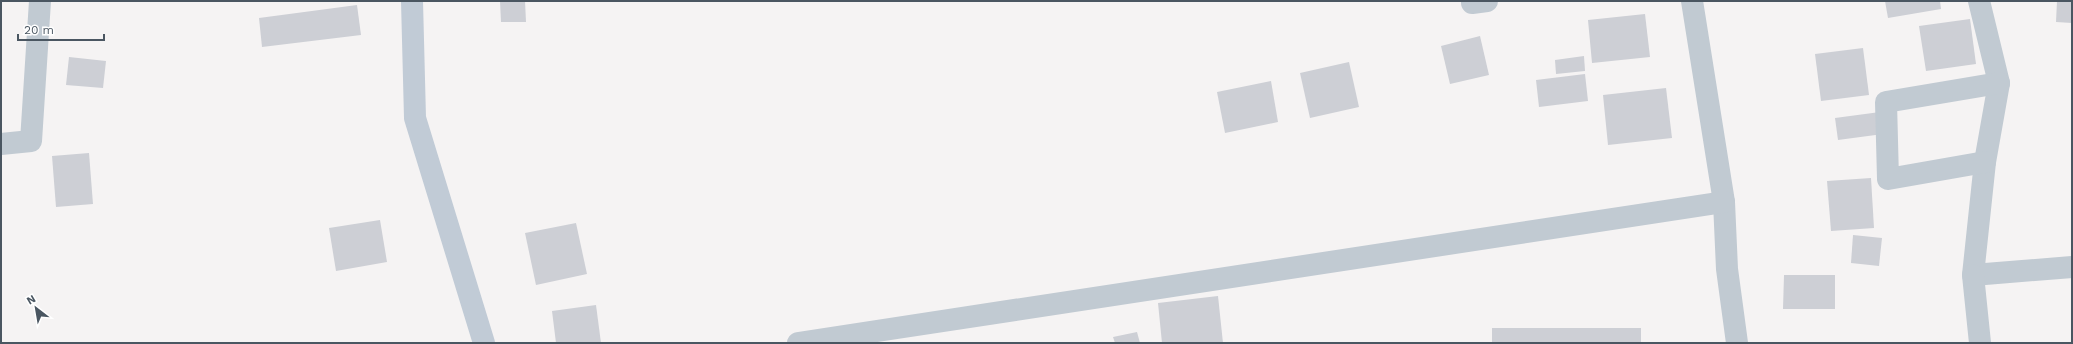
<svg xmlns="http://www.w3.org/2000/svg" width="2073" height="344" viewBox="0 0 2073 344" font-family="'Work Sans',sans-serif">
	<style>
		.building { fill: #cdcfd5 }
		.lines { fill: none; stroke-linecap: round; stroke-linejoin: round }
		.street { stroke: #c1cad2; stroke-width: 22 }
		.secondary { stroke: #c1cbd6; stroke-width: 22 }
	</style>
	<rect width="100%" height="100%" fill="#f5f3f3"/>
	<g class="building">
		<path d="M 500,1 L 525,1 L 526,22 L 501,22 Z"/>
		<path d="M 1885,1 L 1940,1 L 1941,9 L 1888,18 Z"/>
		<path d="M 2057,1 L 2072,1 L 2072,23 L 2056,22 Z"/>
		<path d="M 357,5 L 361,35 L 262,47 L 259,18 Z"/>
		<path d="M 1645,14 L 1650,57 L 1592,63 L 1588,20 Z"/>
		<path d="M 1970,19 L 1976,64 L 1926,71 L 1919,26 Z"/>
		<path d="M 1480,36 L 1489,75 L 1450,84 L 1441,46 Z"/>
		<path d="M 1863,48 L 1869,95 L 1821,101 L 1815,54 Z"/>
		<path d="M 1584,56 L 1585,71 L 1556,74 L 1555,60 Z"/>
		<path d="M 69,57 L 106,61 L 103,88 L 66,85 Z"/>
		<path d="M 1349,62 L 1359,107 L 1310,118 L 1300,73 Z"/>
		<path d="M 1585,74 L 1588,101 L 1539,107 L 1536,80 Z"/>
		<path d="M 1271,81 L 1278,122 L 1225,133 L 1217,92 Z"/>
		<path d="M 1666,88 L 1672,138 L 1608,145 L 1603,95 Z"/>
		<path d="M 1880,112 L 1883,134 L 1838,140 L 1835,118 Z"/>
		<path d="M 89,153 L 93,204 L 56,207 L 52,156 Z"/>
		<path d="M 1871,178 L 1874,228 L 1831,231 L 1827,181 Z"/>
		<path d="M 380,220 L 387,262 L 336,271 L 329,228 Z"/>
		<path d="M 576,223 L 587,274 L 536,285 L 525,233 Z"/>
		<path d="M 1853,235 L 1882,238 L 1879,266 L 1851,263 Z"/>
		<path d="M 1784,275 L 1835,275 L 1835,309 L 1783,309 Z"/>
		<path d="M 1218,296 L 1223,343 L 1162,343 L 1158,303 Z"/>
		<path d="M 596,305 L 601,343 L 556,343 L 552,311 Z"/>
		<rect x="1492" y="328" width="149" height="15"/>
		<path d="M 1137,332 L 1140,343 L 1115,343 L 1113,337 Z"/>
	</g>
	<g class="lines">
		<g class="street">
			<path d="M 1472,1 L 1472,3 L 1487,1"/>
			<path d="M 1692,1 L 1724,202 L 1727,269 L 1737,343"/>
			<path d="M 1979,1 L 1999,83 L 1985,162 L 1973,275 L 2072,267"/>
			<path d="M 1,144 L 31,141 L 40,1"/>
			<path d="M 1985,162 L 1888,179 L 1886,102 L 1999,83"/>
			<path d="M 1973,275 L 1980,343"/>
			<path d="M 798,343 L 1724,202"/>
		</g>
		<path class="secondary" d="M 412,1 L 415,118 L 484,343"/>
	</g>
	<rect width="2073" height="344" fill="none" stroke="#4a5661" stroke-width="4"/>
	<g transform="translate(36 308) rotate(329)" stroke="#ffffff" stroke-width="3" paint-order="stroke">
	<path d="M0-3L7 15L0 10L-7 15Z" fill="#4a5661"/>
	<text y="-6" font-size="11" font-weight="bold" text-anchor="middle" fill="#4a5661">N</text>
	</g>
	<path d="M18 34v6h86v-6" fill="none" stroke="#4a5661" stroke-width="2"/>
	<text x="24" y="34" font-size="12" fill="#4a5661" stroke="#ffffff" stroke-width="3" paint-order="stroke">20 m</text>
</svg>
